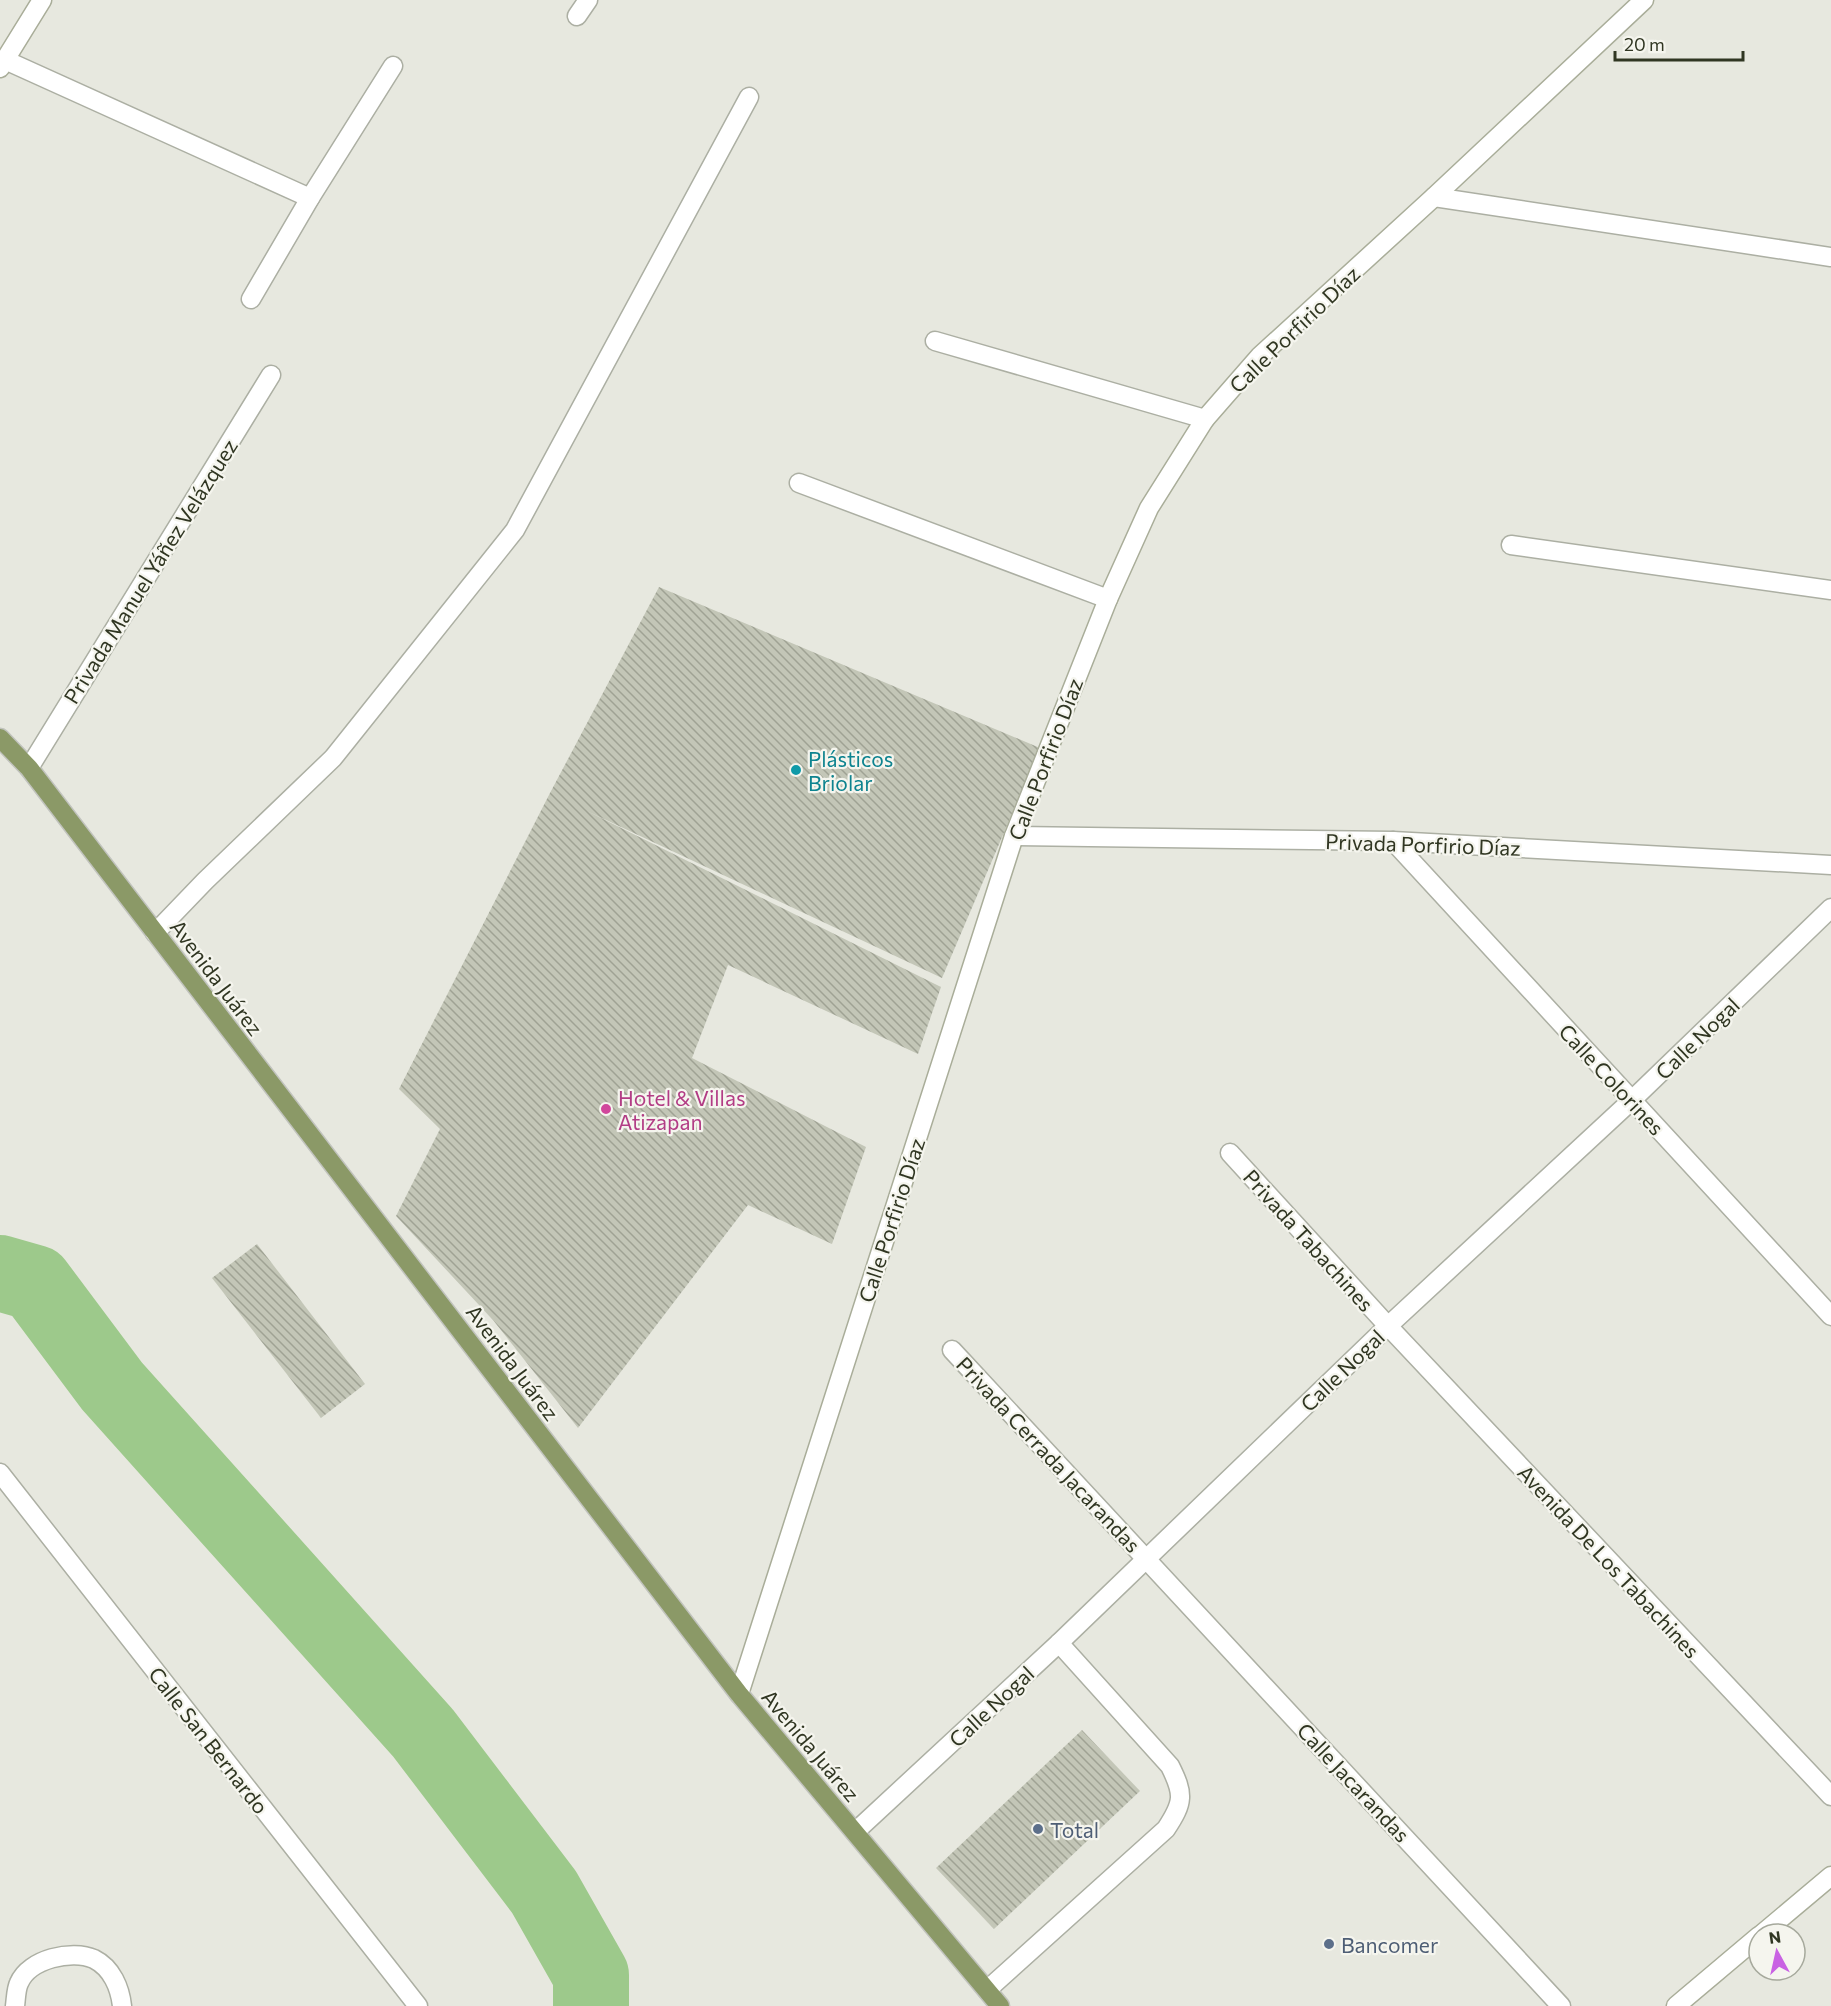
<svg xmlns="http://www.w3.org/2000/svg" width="1831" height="2006" viewBox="0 0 1831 2006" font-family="Commissioner,sans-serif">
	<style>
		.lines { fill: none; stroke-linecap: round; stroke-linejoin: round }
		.river { stroke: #9dc98b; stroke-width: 76 }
		.building { fill: url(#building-back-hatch) }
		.lane-casing { stroke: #acafa3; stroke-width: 21 }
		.street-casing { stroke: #acafa3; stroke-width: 21 }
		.secondary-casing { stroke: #a9ad99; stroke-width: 21 }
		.primary-casing { stroke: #c1c3bd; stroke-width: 21 }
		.lane { stroke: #fff; stroke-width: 18 }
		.street { stroke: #fff; stroke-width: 18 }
		.secondary { stroke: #fff; stroke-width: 18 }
		.primary { stroke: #8b9967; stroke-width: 18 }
		.culture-dot { fill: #0f9aa8; stroke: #f5f5ee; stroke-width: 2 }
		.hotel-dot { fill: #d1479c; stroke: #f5f5ee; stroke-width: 2 }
		.service-dot { fill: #5c6f8a; stroke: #f5f5ee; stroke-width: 2 }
		.labels { text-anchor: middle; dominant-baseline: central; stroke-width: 4.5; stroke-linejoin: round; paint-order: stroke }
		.street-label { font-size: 21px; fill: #303622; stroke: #f5f5ee }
		.culture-label { font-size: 21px; fill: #0d838f; stroke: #f5f5ee; text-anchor: start }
		.hotel-label { font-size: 21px; fill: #b23c85; stroke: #f5f5ee; text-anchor: start }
		.service-label { font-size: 21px; fill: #4e5e75; stroke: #f5f5ee; text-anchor: start }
	</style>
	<defs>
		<pattern id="building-back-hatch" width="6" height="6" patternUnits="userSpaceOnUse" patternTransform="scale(1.5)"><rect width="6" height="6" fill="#c3c6b7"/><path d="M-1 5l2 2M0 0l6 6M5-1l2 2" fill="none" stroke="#9fa294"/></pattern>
	</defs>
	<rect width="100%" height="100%" fill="#e7e8df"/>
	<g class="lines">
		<path class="river" d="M 0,1273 L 35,1283 L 112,1386 L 423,1733 L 544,1892 L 591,1975 L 591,2006"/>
	</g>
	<g class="building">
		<path d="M 659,587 L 1040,748 L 942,978 L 587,811 L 941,987 L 918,1054 L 728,965 L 692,1058 L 866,1147 L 832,1244 L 748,1205 L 578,1428 L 493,1320 L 396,1216 L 440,1129 L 399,1089 L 550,793 Z"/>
		<path d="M 257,1244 L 365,1384 L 321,1418 L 212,1278 Z"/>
		<path d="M 1082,1730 L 1140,1791 L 994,1929 L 936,1868 Z"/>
	</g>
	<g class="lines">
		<g class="lane-casing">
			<g id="lane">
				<path d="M 935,341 L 1205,419"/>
				<path d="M 799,483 L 1108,599"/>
				<path d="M 155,933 L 205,881 L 333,758 L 515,530 L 749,97"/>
				<path d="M 987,1990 L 1166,1829 C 1184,1802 1184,1794 1170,1766 L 1059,1643"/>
				<path d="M 15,2006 C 16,1999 16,1989 19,1983 C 29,1959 72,1949 94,1959 C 112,1968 120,1988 122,2006"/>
			</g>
		</g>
		<g class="street-casing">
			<g id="street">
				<path d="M 577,16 L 588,0"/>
				<path d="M 5,60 L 310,198"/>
				<path d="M 1434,197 L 1831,257"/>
				<path d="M 251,299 L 310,198 L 393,66"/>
				<path d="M 1511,545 L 1831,590"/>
				<path d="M 29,768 L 271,375"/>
				<path d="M 1014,836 L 1393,841 L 1831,865"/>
				<path d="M 1393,841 L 1831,1316"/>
				<path d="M 1230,1153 L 1388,1326 L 1831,1796"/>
				<path d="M 952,1350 L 1561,2006"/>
				<path d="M 0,1473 L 418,2006"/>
				<path d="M 855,1832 L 1059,1643 L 1388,1326 L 1632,1100 L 1831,908"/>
			</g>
		</g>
		<g class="secondary-casing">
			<g id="secondary">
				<path d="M 0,68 L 42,0"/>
				<path d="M 739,1694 L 1014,836 L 1108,599 L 1149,508 L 1205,419 L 1260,356 L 1434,197 L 1644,0"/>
				<path d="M 1762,1934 L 1831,1876"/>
				<path d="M 1676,2006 L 1759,1936"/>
			</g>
		</g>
		<g class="primary-casing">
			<path id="primary" d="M 0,738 L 29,768 L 739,1694 L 1000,2006"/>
		</g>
		<use href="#lane" class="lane"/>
		<use href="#street" class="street"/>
		<use href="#secondary" class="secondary"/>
		<use href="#primary" class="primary"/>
	</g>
	<circle class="culture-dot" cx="796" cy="770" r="6"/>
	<circle class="hotel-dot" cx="606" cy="1109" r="6"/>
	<g class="service-dot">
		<circle cx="1038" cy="1829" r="6"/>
		<circle cx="1329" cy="1944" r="6"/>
	</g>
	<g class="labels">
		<g class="street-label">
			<text transform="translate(1294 329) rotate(-44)">Calle Porfirio Díaz</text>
			<text transform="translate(150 571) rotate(-58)">Privada Manuel Yáñez Velázquez</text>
			<text transform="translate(1045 759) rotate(-69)">Calle Porfirio Díaz</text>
			<text transform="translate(1423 844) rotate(2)">Privada Porfirio Díaz</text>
			<text transform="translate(217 977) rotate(53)">Avenida Juárez</text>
			<text transform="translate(1697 1038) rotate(-44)">Calle Nogal</text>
			<text transform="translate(1612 1079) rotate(47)">Calle Colorines</text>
			<text transform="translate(891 1220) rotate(-72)">Calle Porfirio Díaz</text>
			<text transform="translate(1309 1240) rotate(48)">Privada Tabachines</text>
			<text transform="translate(513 1362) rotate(53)">Avenida Juárez</text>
			<text transform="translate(1342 1370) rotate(-44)">Calle Nogal</text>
			<text transform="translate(1049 1454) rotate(47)">Privada Cerrada Jacarandas</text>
			<text transform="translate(1609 1561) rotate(47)">Avenida De Los Tabachines</text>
			<text transform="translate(991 1706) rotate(-43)">Calle Nogal</text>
			<text transform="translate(209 1740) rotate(52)">Calle San Bernardo</text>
			<text transform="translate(811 1745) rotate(50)">Avenida Juárez</text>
			<text transform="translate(1354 1782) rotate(47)">Calle Jacarandas</text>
		</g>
		<g class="culture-label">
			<text x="808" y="758">Plásticos<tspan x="808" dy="24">Briolar</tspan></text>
		</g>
		<g class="hotel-label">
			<text x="618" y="1097">Hotel &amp; Villas<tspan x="618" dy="24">Atizapan</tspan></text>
		</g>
		<g class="service-label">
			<text x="1050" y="1829">Total</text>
			<text x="1341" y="1944">Bancomer</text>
		</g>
	</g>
	<g transform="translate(1777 1952) rotate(352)"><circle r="28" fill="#f5f5ee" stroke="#a6a99c" stroke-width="1.5"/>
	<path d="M0-4.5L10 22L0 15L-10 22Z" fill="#c962e3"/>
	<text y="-9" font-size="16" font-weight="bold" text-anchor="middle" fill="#303622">N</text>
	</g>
	<path d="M1615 51v9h128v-9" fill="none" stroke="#303622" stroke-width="3"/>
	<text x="1624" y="51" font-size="18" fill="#303622" stroke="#f5f5ee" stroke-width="4.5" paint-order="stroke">20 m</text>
</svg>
